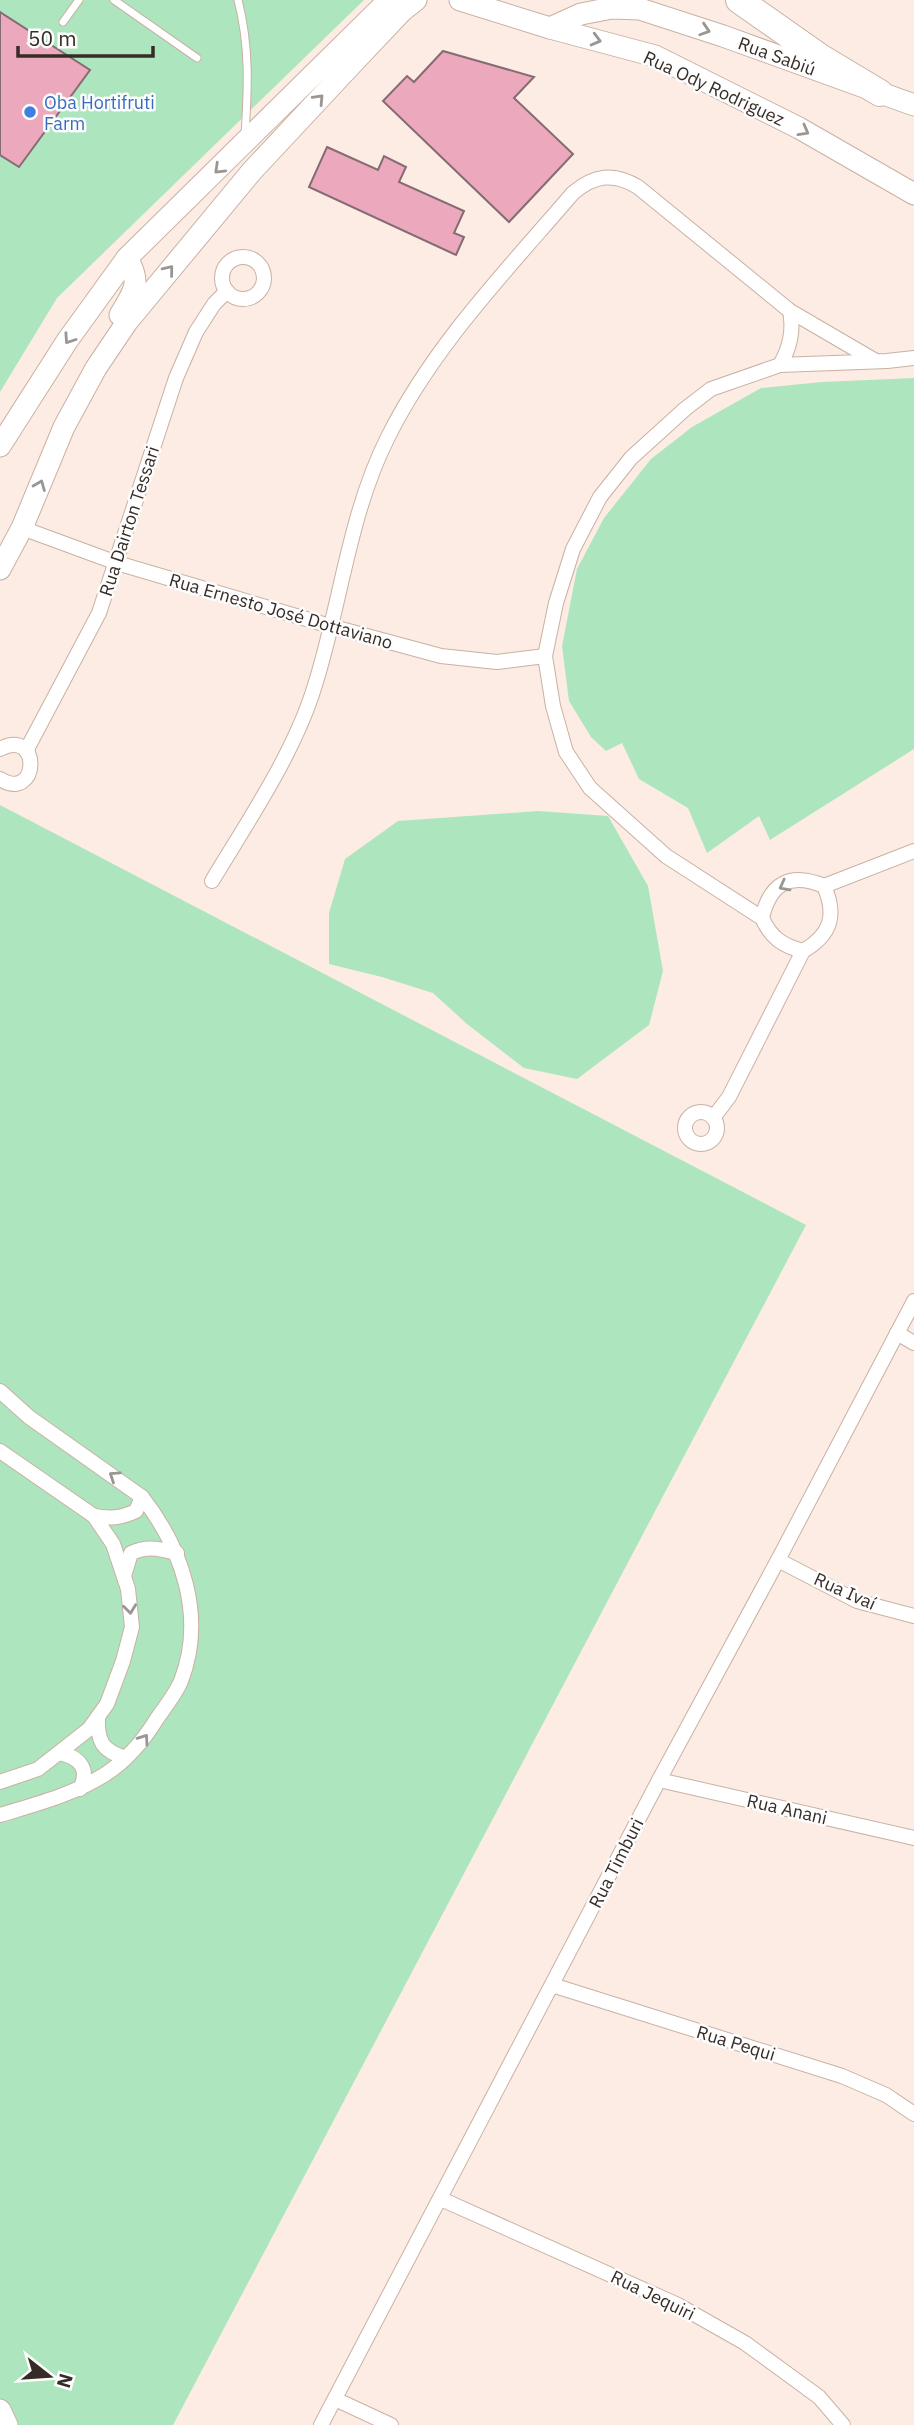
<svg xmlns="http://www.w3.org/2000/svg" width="914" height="2425" viewBox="0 0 914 2425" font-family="'IBM Plex Sans',sans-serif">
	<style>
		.green { fill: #ade5be }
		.building { fill: #eca9bd; stroke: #856b73; stroke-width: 2 }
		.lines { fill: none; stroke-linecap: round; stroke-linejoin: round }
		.service-casing { stroke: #c9b1a3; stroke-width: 9 }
		.minor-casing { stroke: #c9b1a3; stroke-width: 16 }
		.secondary-casing { stroke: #c9b1a3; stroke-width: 23 }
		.motorway-casing { stroke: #c9b1a3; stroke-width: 28 }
		.service { stroke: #fff; stroke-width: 7 }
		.minor { stroke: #fff; stroke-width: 14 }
		.secondary { stroke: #fff; stroke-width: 21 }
		.motorway { stroke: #fff; stroke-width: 26 }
		.oneway { stroke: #9a9693 }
		.shop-dot { fill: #3f7fe0; stroke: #fdfdfd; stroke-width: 2.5 }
		.labels { text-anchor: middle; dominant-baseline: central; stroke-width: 5; stroke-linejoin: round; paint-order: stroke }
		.street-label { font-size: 18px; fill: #362c27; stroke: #fdfdfd }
		.shop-label { font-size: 18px; fill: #366cbe; stroke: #fdfdfd; text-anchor: start }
	</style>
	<rect width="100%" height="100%" fill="#fcece4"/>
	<g class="green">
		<path d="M 0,0 L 364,0 L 57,298 L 0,392 Z"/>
		<path d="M 914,378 L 914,749 L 770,840 L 759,816 L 707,853 L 688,808 L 639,779 L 622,743 L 606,751 L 591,737 L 569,701 L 562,646 L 577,569 L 604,518 L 651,459 L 692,427 L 761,388 L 822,382 Z"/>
		<path d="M 0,805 L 806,1225 L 173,2425 L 0,2425 Z"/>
		<path d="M 538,811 L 608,816 L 648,886 L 663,971 L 649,1025 L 577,1079 L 524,1068 L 467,1024 L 433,993 L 382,977 L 329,964 L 329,913 L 345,859 L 398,821 Z"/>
	</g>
	<g class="building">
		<path d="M 0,12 L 90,70 L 19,167 L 0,155 Z"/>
		<path d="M 443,51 L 534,77 L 514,98 L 573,154 L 509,222 L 383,101 L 407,76 L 414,82 Z"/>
		<path d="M 327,147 L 378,170 L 384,156 L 406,167 L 399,182 L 464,211 L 454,233 L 464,237 L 456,255 L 309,187 Z"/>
	</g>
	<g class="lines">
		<g class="service-casing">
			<g id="service">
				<path d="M 114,0 L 197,58"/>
				<path d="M 238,0 C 250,47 248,88 245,135"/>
				<path d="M 63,22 L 79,0"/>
			</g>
		</g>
		<g class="minor-casing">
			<g id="minor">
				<circle cx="243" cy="278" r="21"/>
				<path d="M 780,365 C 790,348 794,331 790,311"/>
				<path d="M 22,528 L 117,563 L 330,626 L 441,656 L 497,662 L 545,656"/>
				<path d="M 0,749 C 42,727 39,803 0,779"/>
				<path d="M 26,751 L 99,613 L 176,378 L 196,332 L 214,304 L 227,291"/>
				<path d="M 212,881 C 248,821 295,752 315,685 C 341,603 349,514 388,437 C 434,345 507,270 573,193 C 594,175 614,172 638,187 L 790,311 L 874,360"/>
				<path d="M 824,886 L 914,851"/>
				<path d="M 803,951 C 783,946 771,938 762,918 L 666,856 L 590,788 L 566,752 L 553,706 L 545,656 L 556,603 L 573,549 L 600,497 L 631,458 L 685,409 L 711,389 L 780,365 L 887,361 L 914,358"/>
				<circle cx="701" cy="1128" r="16"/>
				<path d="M 713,1118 L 729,1097 L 803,951 C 831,935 837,915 824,886 C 790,872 770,883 762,918"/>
				<path d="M 897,1333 L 914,1343"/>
				<path d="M 0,1391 L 29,1417 L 142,1497 C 182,1548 206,1617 181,1681 C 176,1693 166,1706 158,1717 C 144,1740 128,1760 104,1775 C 72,1795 36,1804 0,1815"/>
				<path d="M 0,1451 L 94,1516 L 113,1544 L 128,1589 L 132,1627 L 123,1661 L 107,1704 L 89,1729 L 38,1769 L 0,1782"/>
				<path d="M 94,1516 C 110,1519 121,1518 136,1511 L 142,1497"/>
				<path d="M 778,1560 L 857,1601 L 914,1616"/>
				<path d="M 124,1576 L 131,1553 C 148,1545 160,1549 177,1553"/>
				<path d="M 98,1717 C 97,1741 102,1751 126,1758"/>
				<path d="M 59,1753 C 80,1757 90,1769 80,1789"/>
				<path d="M 659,1780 L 914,1838"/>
				<path d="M 552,1985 L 842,2076 L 886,2095 L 914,2114"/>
				<path d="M 441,2199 L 678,2305 L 745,2343 L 819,2397 L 843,2425"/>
				<path d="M 335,2399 L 391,2425"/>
				<path d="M 321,2425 L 659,1780 L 778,1560 L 914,1301"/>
			</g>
		</g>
		<g class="secondary-casing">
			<g id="secondary">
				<path d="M 460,0 L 550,28 L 655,56 L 799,128 L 914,194"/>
				<path d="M 550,28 L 581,14 L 612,8 L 640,9 L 723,36 L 914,105"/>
				<path d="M 120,315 C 134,291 142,284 127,258"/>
				<path d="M 0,446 L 67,341 L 127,258 L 389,0"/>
				<path d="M 0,569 L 22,528 L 64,427 L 96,368 L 127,322 L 252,171 L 351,65 L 402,11 L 416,0"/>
				<path d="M 0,2410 L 7,2425"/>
			</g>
		</g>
		<g class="motorway-casing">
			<path id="motorway" d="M 739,0 L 820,57 L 880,93"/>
		</g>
		<use href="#service" class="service"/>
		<use href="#minor" class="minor"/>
		<use href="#secondary" class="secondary"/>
		<use href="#motorway" class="motorway"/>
	</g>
	<defs><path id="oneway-chevron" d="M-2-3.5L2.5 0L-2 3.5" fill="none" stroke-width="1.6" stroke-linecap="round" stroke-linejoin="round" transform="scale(1.75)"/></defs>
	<g class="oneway">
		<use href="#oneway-chevron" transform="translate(705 30) rotate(18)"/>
		<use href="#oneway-chevron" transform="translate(596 40) rotate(15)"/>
		<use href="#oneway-chevron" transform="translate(319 99) rotate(-47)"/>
		<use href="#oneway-chevron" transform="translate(804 131) rotate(29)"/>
		<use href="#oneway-chevron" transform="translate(219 169) rotate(136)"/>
		<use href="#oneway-chevron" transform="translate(169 270) rotate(-51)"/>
		<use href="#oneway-chevron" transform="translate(69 339) rotate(124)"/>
		<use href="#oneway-chevron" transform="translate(40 485) rotate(-68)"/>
		<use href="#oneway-chevron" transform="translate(784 886) rotate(152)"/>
		<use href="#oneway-chevron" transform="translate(114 1476) rotate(-146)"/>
		<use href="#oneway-chevron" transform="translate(130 1609) rotate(83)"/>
		<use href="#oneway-chevron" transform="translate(144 1739) rotate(-55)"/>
	</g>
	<circle class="shop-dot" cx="30" cy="112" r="7"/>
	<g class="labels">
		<g class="street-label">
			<text transform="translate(777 56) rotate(20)">Rua Sabiú</text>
			<text transform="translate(714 88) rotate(25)">Rua Ody Rodriguez</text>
			<text transform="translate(129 521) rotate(-72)">Rua Dairton Tessari</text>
			<text transform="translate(281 611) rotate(16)">Rua Ernesto José Dottaviano</text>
			<text transform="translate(845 1591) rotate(24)">Rua Ivaí</text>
			<text transform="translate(787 1809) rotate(13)">Rua Anani</text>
			<text transform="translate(616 1863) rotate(-63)">Rua Timburi</text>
			<text transform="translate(736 2043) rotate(17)">Rua Pequi</text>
			<text transform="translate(653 2295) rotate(26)">Rua Jequiri</text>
		</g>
		<g class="shop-label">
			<text x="44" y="102">Oba Hortifruti<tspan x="44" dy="21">Farm</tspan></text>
		</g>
	</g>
	<g transform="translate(49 2376) rotate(107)" stroke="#fdfdfd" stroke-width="5" paint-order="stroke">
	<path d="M0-5L12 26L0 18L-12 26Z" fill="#362c27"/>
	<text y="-10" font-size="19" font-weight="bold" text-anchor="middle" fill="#362c27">N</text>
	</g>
	<path d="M18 46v10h135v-10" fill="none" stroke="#362c27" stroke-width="3.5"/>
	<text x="28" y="46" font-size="21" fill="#362c27" stroke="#fdfdfd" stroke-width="5" paint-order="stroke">50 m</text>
</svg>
